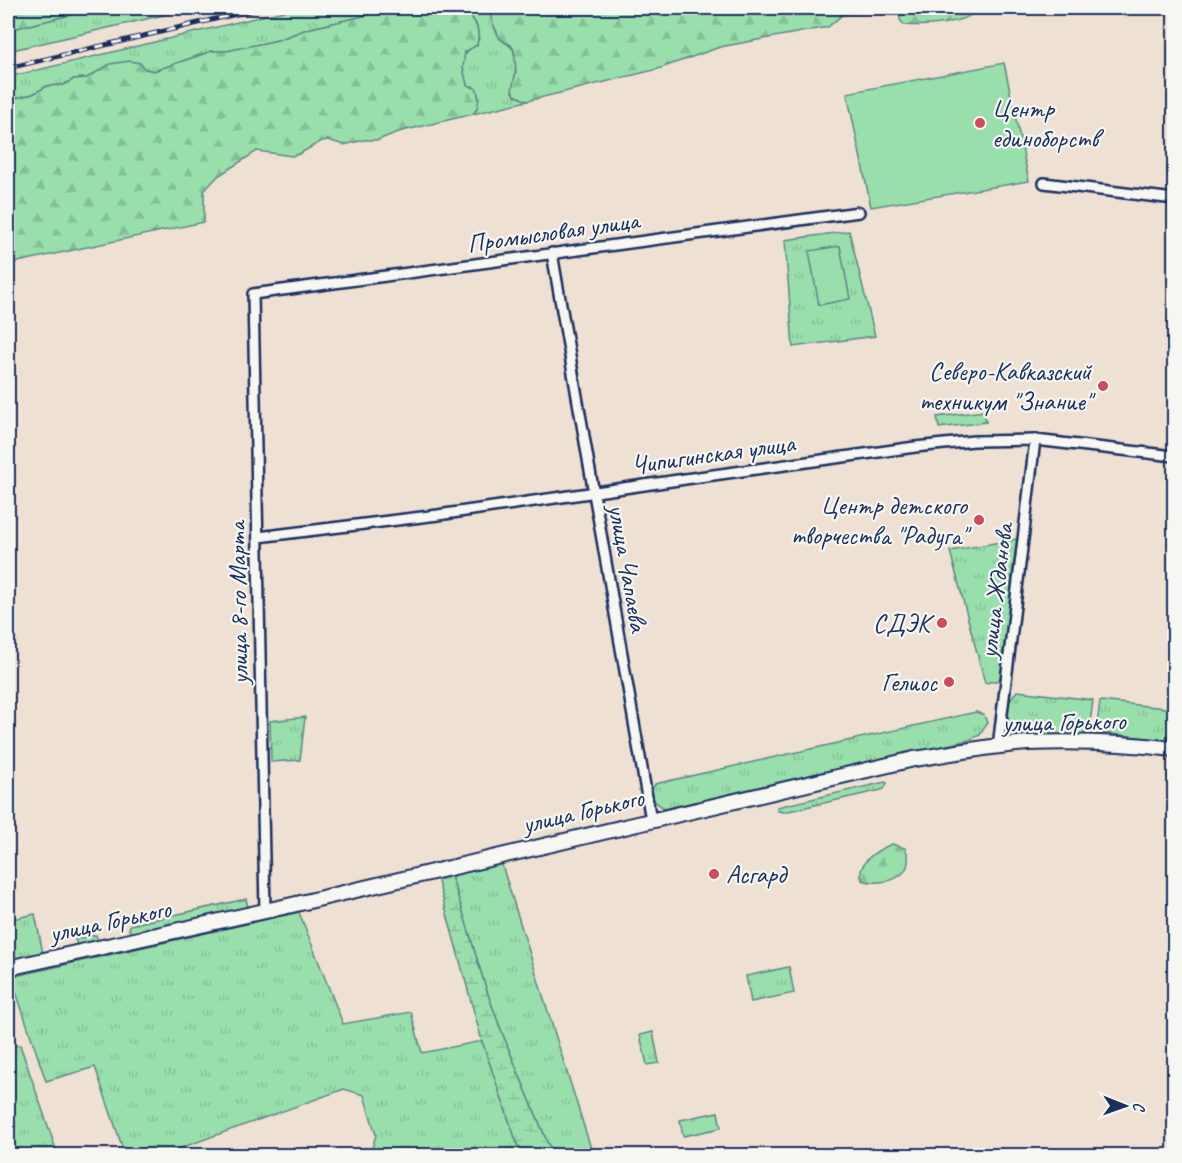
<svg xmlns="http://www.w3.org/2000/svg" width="1182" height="1163" viewBox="0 0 1182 1163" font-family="Caveat,sans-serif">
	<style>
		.grass { fill: url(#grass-tufts); stroke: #5a8785; stroke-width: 1.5 }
		.forest { fill: url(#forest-firs); stroke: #5a8785; stroke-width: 1.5 }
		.wetland { fill: url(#wetland-marsh); stroke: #5a8785; stroke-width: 1.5 }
		.pitch { fill: #99dfac; stroke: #5a8785; stroke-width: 1.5 }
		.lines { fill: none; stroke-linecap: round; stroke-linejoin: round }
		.minor-casing { stroke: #1b2f5e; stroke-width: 14 }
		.secondary-casing { stroke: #1b2f5e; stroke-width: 18 }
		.minor { stroke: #f6f6f2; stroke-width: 9 }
		.secondary { stroke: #f6f6f2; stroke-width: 14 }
		.rail-casing { stroke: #1b2f5e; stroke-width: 5 }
		.rail { stroke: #f6f6f2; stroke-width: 3; stroke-dasharray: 9; stroke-linecap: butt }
		.poi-dot { fill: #d1495b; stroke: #f6f6f2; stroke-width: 2 }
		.labels { text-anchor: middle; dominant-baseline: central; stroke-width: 4.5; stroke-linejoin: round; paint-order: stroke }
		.poi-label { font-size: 26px; fill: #1b2f5e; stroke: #f6f6f2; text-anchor: end }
		.street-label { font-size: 26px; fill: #1b2f5e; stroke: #f6f6f2 }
	</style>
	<defs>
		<pattern id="grass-tufts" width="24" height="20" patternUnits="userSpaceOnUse" patternTransform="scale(1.5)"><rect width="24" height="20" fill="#99dfac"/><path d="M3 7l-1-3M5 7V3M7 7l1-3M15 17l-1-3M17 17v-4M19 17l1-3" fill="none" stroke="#83c096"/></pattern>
		<pattern id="forest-firs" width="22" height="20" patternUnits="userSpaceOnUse" patternTransform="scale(1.5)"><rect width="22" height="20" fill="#99dfac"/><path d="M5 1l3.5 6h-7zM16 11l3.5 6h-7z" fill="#83c096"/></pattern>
		<pattern id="wetland-marsh" width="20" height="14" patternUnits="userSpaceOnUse" patternTransform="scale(1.5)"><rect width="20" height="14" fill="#99dfac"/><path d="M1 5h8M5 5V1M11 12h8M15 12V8" fill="none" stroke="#83c096"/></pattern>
	</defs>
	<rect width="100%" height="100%" fill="#eee0d3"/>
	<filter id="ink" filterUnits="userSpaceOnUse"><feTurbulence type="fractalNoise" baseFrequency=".0167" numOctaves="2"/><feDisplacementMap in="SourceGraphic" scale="12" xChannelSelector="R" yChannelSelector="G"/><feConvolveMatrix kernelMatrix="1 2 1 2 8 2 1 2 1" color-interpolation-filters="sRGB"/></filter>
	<g filter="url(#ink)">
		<g class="grass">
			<path d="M 100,8 L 194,8 L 8,51 L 8,30 Z"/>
			<path d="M 296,8 L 399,8 L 307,29 L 278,40 L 227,51 L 212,51 L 154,71 L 145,69 L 97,73 L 87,78 L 74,79 L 64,85 L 47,86 L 33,94 L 8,100 L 8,77 Z"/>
			<path d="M 462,8 L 491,8 C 491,18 494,31 501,39 C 506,45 512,44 514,52 C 519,67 512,80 515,95 L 527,101 L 473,114 L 477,109 L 473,86 L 467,86 L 463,68 L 464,55 L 469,49 L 477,45 C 481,27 475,19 462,8 Z"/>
			<path d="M 849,231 L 875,336 L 793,347 L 785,240 Z"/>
			<path d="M 984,411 L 986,422 L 939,428 L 937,417 Z"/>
			<path d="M 1017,539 L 1000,680 L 985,683 L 950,551 Z"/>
			<path d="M 1017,691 L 1093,700 L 1089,732 L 1083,734 L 1018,736 C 1002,724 1004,704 1017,691 Z"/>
			<path d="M 1100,701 L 1174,709 L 1174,741 L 1100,733 L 1097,726 Z"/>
			<path d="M 976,712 L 984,715 L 987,723 L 980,735 L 969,740 L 669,808 L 662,807 L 652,799 L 651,791 L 655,784 Z"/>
			<path d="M 305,717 L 300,760 L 271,762 L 270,721 Z"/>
			<path d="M 885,782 L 887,783 L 884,789 L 877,791 L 784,812 L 778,811 L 777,807 Z"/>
			<path d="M 501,862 L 593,1155 L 555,1155 L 548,1144 C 527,1091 502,1039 485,985 C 473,948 464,911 450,874 Z"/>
			<path d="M 246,899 L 248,907 L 131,933 L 129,930 L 130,925 Z"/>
			<path d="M 299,912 L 343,1024 L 411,1012 L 422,1053 L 482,1041 L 521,1155 L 370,1155 L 376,1135 L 364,1095 L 344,1089 L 161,1155 L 125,1155 L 95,1067 L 46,1081 L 11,977 Z"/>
			<path d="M 35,914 L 43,953 L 8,961 L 8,920 Z"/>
			<path d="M 96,935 L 98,941 L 77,945 L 75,939 Z"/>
			<path d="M 789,967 L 794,993 L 751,1002 L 746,976 Z"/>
			<path d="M 653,1032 L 659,1063 L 647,1065 L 640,1035 Z"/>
			<path d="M 20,1045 L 58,1155 L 8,1155 L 8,1047 Z"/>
			<path d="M 718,1112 L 721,1128 L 683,1136 L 680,1120 Z"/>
		</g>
		<g class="forest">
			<path d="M 8,8 L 100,8 L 8,30 Z"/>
			<path d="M 399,8 L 462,8 C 474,19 481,27 477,45 L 465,52 L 463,68 L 467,85 L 477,89 C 479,99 480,106 473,114 L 398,132 L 378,140 L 363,140 L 344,145 L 328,140 L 322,141 L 299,154 L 292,156 L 257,151 L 218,176 L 204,191 L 204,222 L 8,264 L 8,127 L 10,121 L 8,116 L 8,100 L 33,94 L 47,86 L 64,85 L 74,79 L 87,78 L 110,64 L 130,61 L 140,63 L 145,69 L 154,71 L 212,51 L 227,51 L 278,40 L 307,29 Z"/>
			<path d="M 491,8 L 523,9 L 870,8 L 842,15 L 828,27 L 720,47 L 658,69 L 527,101 L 515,95 L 512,90 L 516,71 L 514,50 L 511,45 L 500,39 L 491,19 Z"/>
			<path d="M 910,8 L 982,8 C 963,24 929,27 904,25 L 900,20 L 900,13 Z"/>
			<path d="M 892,844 L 905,848 C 919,877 883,887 862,880 C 856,862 877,850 892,844 Z"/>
		</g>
		<path class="wetland" d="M 450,874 C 464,911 473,948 485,985 C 502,1039 527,1091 548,1144 L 555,1155 L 521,1155 L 482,1041 L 437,878 Z"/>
		<g class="pitch">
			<path d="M 1004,63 L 1029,181 L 871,207 L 847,93 Z"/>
			<path d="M 840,246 L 850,299 L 819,305 L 809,251 Z"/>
		</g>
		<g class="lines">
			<g class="minor-casing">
				<g id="minor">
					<path d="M 1044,183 L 1174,199"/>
					<path d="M 552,253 L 651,820"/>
					<path d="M 258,537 L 438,515 L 699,477 L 915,447 L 974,441 L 1035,440 L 1174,456"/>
					<path d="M 998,747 L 1035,440"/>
					<path d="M 265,911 L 253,294 L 859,212"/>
				</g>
			</g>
			<g class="secondary-casing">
				<path id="secondary" d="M 8,968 L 292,905 L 914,759 C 952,753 990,746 1028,743 C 1077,741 1126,743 1174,749"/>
			</g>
			<use href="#minor" class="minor"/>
			<use href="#secondary" class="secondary"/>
			<g class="rail-casing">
				<path id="rail" d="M 8,68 L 262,8"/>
			</g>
			<use href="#rail" class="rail"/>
		</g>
	</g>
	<g class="poi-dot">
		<circle cx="980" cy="123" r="6"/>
		<circle cx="1103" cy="386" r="6"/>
		<circle cx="979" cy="520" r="6"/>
		<circle cx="942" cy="623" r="6"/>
		<circle cx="949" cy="682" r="6"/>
		<circle cx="714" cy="874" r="6"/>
	</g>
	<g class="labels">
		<g class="poi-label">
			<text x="992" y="108" text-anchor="start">Центр<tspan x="992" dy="30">единоборств</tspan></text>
			<text x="1091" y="371">Северо-Кавказский<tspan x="1091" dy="30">техникум "Знание"</tspan></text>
			<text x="967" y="505">Центр детского<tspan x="967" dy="30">творчества "Радуга"</tspan></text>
			<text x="930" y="623">СДЭК</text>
			<text x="937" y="682">Гелиос</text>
			<text x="726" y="874" text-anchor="start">Асгард</text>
		</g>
		<g class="street-label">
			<text transform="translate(553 232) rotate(-8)">Промысловая улица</text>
			<text transform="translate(713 454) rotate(-8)">Чипигинская улица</text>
			<text transform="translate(628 568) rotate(80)">улица Чапаева</text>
			<text transform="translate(996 591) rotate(-83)">улица Жданова</text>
			<text transform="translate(238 603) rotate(-91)">улица 8-го Марта</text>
			<text transform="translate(1064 722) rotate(-1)">улица Горького</text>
			<text transform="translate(583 811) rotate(-13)">улица Горького</text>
			<text transform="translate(110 921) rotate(-12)">улица Горького</text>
		</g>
	</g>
	<rect width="1182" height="1163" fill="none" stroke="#f6f6f2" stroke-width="30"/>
	<rect x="15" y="15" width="1152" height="1133" fill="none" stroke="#1b2f5e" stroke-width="2" filter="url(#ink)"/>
	<g transform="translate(1125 1106) rotate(91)" stroke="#f6f6f2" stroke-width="4.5" paint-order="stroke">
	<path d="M0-4.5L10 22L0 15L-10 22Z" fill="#1b2f5e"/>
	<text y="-9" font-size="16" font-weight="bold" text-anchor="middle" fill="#1b2f5e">С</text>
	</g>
</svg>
